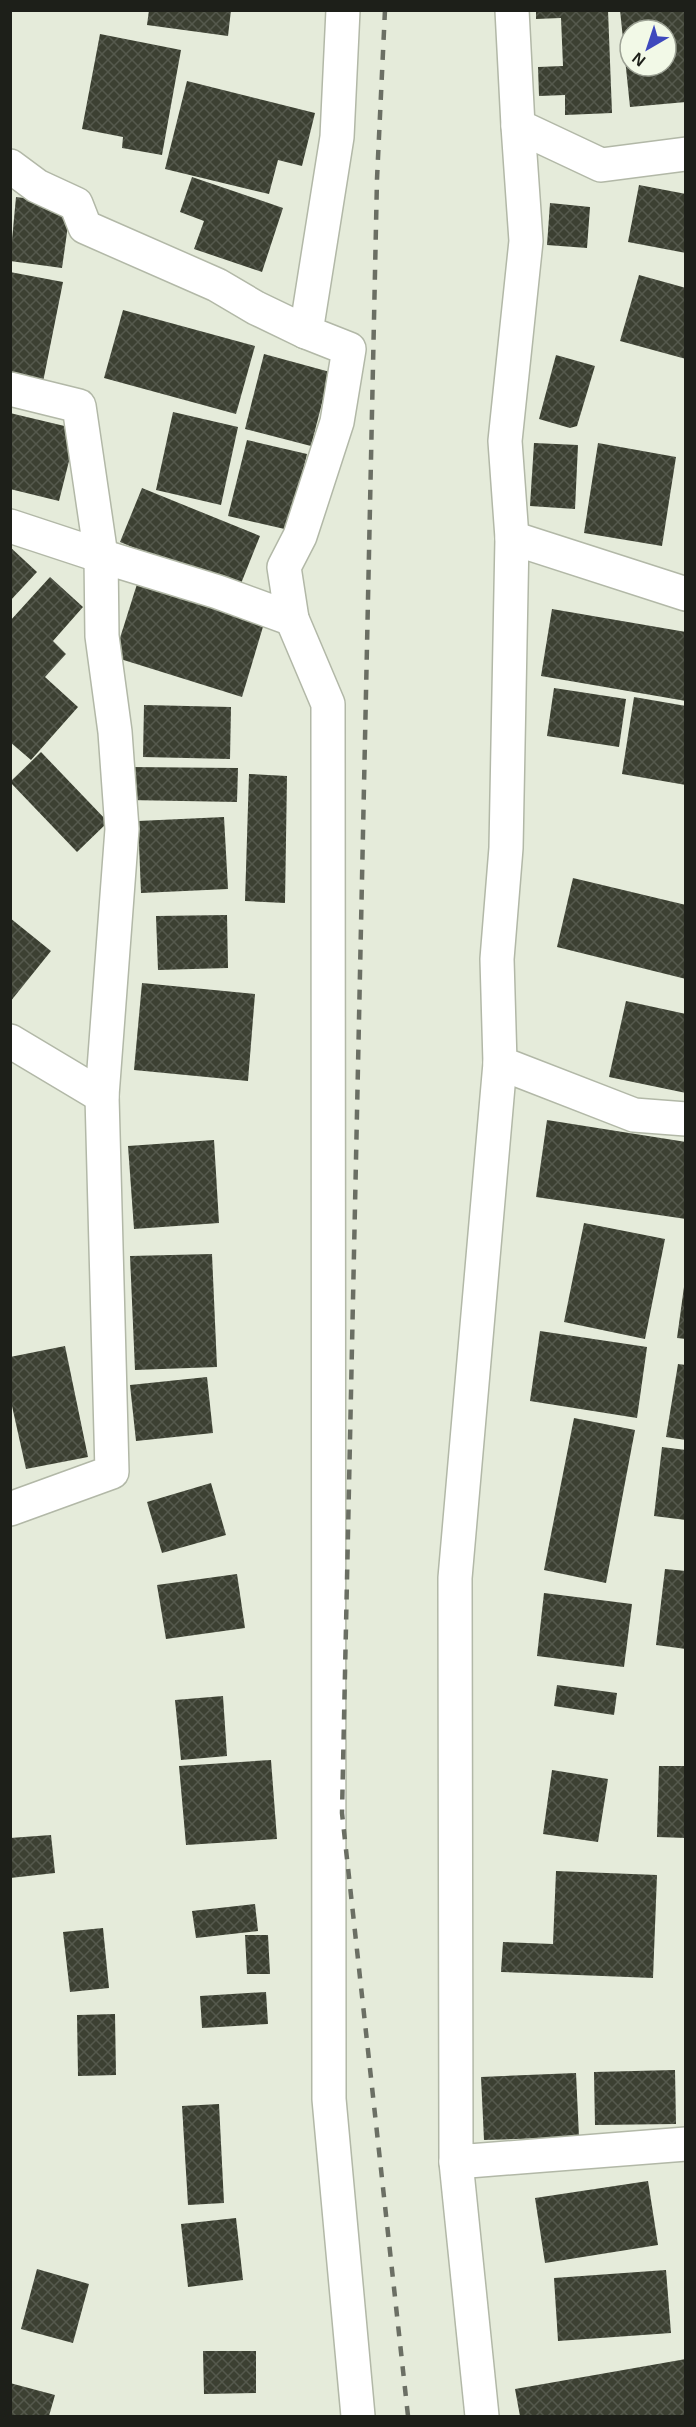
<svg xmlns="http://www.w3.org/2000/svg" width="696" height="2427" viewBox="0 0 696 2427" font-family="Arial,sans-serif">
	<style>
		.building { fill: url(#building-cross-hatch); fill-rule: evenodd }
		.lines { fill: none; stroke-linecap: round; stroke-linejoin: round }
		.street-casing { stroke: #b2b8a7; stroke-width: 36 }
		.street { stroke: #fff; stroke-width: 33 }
		.rail { stroke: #6b6f64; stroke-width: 4.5; stroke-dasharray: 10 10; stroke-linecap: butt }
	</style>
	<defs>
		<pattern id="building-cross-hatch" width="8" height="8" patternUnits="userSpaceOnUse" patternTransform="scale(1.5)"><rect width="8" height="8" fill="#3c4032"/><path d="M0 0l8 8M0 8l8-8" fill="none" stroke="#55594d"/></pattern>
	</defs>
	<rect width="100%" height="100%" fill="#e5ebda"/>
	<g class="building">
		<path d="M 149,10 L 231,10 L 228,36 L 147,25 Z"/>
		<path d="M 536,10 L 608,10 L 612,113 L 565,115 L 565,95 L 539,96 L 538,67 L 563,66 L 561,18 L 536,19 Z"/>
		<path d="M 620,10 L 686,10 L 686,102 L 630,107 ZM 630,30 L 666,30 L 666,66 L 630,66 Z"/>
		<path d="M 100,34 L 181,50 L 162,155 L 122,148 L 123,137 L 82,129 Z"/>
		<path d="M 187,81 L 315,113 L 302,166 L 278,160 L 269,194 L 165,169 Z"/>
		<path d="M 192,177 L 283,208 L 262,272 L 194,249 L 204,221 L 180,212 Z"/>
		<path d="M 639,185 L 686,194 L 686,253 L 628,242 Z"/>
		<path d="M 16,197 L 71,204 L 62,268 L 10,261 Z"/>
		<path d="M 550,203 L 590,207 L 587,248 L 547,245 Z"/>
		<path d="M 10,272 L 63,282 L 43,382 L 10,376 Z"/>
		<path d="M 639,275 L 686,288 L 686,359 L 620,341 Z"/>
		<path d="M 123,310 L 255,346 L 236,414 L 104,378 Z"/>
		<path d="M 264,354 L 330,372 L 311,446 L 245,429 Z"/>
		<path d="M 556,355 L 595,366 L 577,426 L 570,428 L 539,419 Z"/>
		<path d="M 173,412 L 238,427 L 221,505 L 156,490 Z"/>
		<path d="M 10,413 L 77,429 L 59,501 L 10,489 Z"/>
		<path d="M 247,440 L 307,454 L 289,530 L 228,516 Z"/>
		<path d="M 534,443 L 578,445 L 575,509 L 530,506 Z"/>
		<path d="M 598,443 L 676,457 L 662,546 L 584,533 Z"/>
		<path d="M 142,488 L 260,536 L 238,591 L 120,542 Z"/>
		<path d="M 10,547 L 37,572 L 10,601 Z"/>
		<path d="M 50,577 L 83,607 L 53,641 L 66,654 L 45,677 L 78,707 L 31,760 L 10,742 L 10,621 Z"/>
		<path d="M 138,581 L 265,620 L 242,697 L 114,657 Z"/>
		<path d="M 552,609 L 686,632 L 686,701 L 541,676 Z"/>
		<path d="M 554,688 L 626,699 L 619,747 L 547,736 Z"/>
		<path d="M 634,697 L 686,706 L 686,785 L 622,774 Z"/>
		<path d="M 144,705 L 231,707 L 230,759 L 143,757 Z"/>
		<path d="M 41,752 L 108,822 L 77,852 L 10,782 Z"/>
		<path d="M 129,767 L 238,768 L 237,802 L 128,800 Z"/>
		<path d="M 249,774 L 287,776 L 285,903 L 245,901 Z"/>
		<path d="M 224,817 L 228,889 L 141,893 L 138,821 Z"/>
		<path d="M 573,878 L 686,905 L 686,979 L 557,947 Z"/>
		<path d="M 227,915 L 228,968 L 158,970 L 156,916 Z"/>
		<path d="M 10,918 L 51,951 L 10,1002 Z"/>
		<path d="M 142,983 L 255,994 L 248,1081 L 134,1070 Z"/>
		<path d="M 626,1001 L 686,1014 L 686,1093 L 609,1077 Z"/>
		<path d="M 547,1120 L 686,1142 L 686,1219 L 536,1197 Z"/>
		<path d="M 214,1140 L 219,1223 L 134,1229 L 128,1146 Z"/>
		<path d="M 584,1223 L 665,1239 L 645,1339 L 564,1322 Z"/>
		<path d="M 212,1254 L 217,1367 L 135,1370 L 130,1256 Z"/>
		<path d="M 684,1287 L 686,1287 L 686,1339 L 677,1338 Z"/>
		<path d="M 540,1331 L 647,1347 L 637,1418 L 530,1401 Z"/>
		<path d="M 65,1346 L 88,1457 L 26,1469 L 10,1397 L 10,1357 Z"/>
		<path d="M 678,1364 L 686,1365 L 686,1440 L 666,1437 Z"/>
		<path d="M 207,1377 L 213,1433 L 136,1441 L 130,1385 Z"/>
		<path d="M 574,1418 L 635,1430 L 606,1583 L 544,1570 Z"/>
		<path d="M 662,1447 L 686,1450 L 686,1520 L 654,1516 Z"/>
		<path d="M 211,1483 L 226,1535 L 162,1553 L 147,1502 Z"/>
		<path d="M 665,1569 L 686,1571 L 686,1649 L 656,1645 Z"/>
		<path d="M 237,1574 L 245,1628 L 166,1639 L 157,1585 Z"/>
		<path d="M 544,1593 L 632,1604 L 624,1667 L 537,1656 Z"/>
		<path d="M 557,1685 L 617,1693 L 614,1715 L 554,1706 Z"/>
		<path d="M 223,1696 L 227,1756 L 181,1760 L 175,1700 Z"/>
		<path d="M 271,1760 L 277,1839 L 186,1845 L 179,1766 Z"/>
		<path d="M 659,1766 L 686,1766 L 686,1838 L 657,1837 Z"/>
		<path d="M 552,1770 L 608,1779 L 598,1842 L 543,1834 Z"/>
		<path d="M 51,1835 L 55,1873 L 10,1878 L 10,1838 Z"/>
		<path d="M 556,1871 L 657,1875 L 653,1978 L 501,1972 L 503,1942 L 553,1944 Z"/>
		<path d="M 255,1904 L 258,1931 L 196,1938 L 192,1911 Z"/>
		<path d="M 103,1928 L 109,1988 L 70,1992 L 63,1932 Z"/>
		<path d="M 245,1935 L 268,1935 L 270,1974 L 247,1974 Z"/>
		<path d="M 266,1992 L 268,2024 L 202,2028 L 200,1996 Z"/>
		<path d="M 115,2014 L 116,2075 L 78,2076 L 77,2015 Z"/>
		<path d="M 675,2070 L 676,2124 L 595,2125 L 594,2072 Z"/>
		<path d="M 576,2073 L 579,2137 L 484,2140 L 481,2077 Z"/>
		<path d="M 219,2104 L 224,2203 L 188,2205 L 182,2106 Z"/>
		<path d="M 648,2181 L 658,2245 L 545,2263 L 535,2198 Z"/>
		<path d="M 236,2218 L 243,2280 L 188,2287 L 181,2224 Z"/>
		<path d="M 37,2269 L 89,2284 L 73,2343 L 21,2329 Z"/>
		<path d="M 666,2270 L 671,2333 L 558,2341 L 554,2278 Z"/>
		<path d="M 203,2351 L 256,2351 L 256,2393 L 204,2394 Z"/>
		<path d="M 686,2359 L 686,2416 L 520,2416 L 515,2389 Z"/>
		<path d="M 10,2383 L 55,2395 L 49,2416 L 10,2416 Z"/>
	</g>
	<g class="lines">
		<g class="street-casing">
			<g id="street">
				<path d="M 512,10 L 518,126 L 601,165 L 686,154"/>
				<path d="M 518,126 L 526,241 L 505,441 L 512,538 L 506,848 L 497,959 L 500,1063 L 634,1115 L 686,1119"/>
				<path d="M 10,166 L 37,186 L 76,204 L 85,227 L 217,285 L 256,308 L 306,332"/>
				<path d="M 10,389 L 79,406 L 101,556 L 10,526"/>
				<path d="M 512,538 L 686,594"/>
				<path d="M 292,619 L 328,704 L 329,2099 L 358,2416"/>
				<path d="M 10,1041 L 102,1096"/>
				<path d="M 500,1063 L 455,1578 L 456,2162 L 686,2144"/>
				<path d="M 10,1509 L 112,1472 L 102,1096 L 122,829 L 115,732 L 102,636 L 101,556 L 218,592 L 292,619 L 284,567 L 300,536 L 337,422 L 349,349 L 306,332 L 337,137 L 343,10"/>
				<path d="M 456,2162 L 482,2416"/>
			</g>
		</g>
		<use href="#street" class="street"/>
		<path class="rail" d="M 385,10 L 377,179 L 342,1813 L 408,2416"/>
	</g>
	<rect width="696" height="2427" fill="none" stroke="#1d1f19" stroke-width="24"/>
	<g transform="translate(648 48) rotate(219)"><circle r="28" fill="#f2f9e7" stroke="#9da295" stroke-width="1.5"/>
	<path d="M0-4.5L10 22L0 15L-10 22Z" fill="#3e49bd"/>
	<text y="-9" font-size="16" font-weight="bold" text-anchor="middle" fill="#1d1f19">N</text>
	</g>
</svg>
